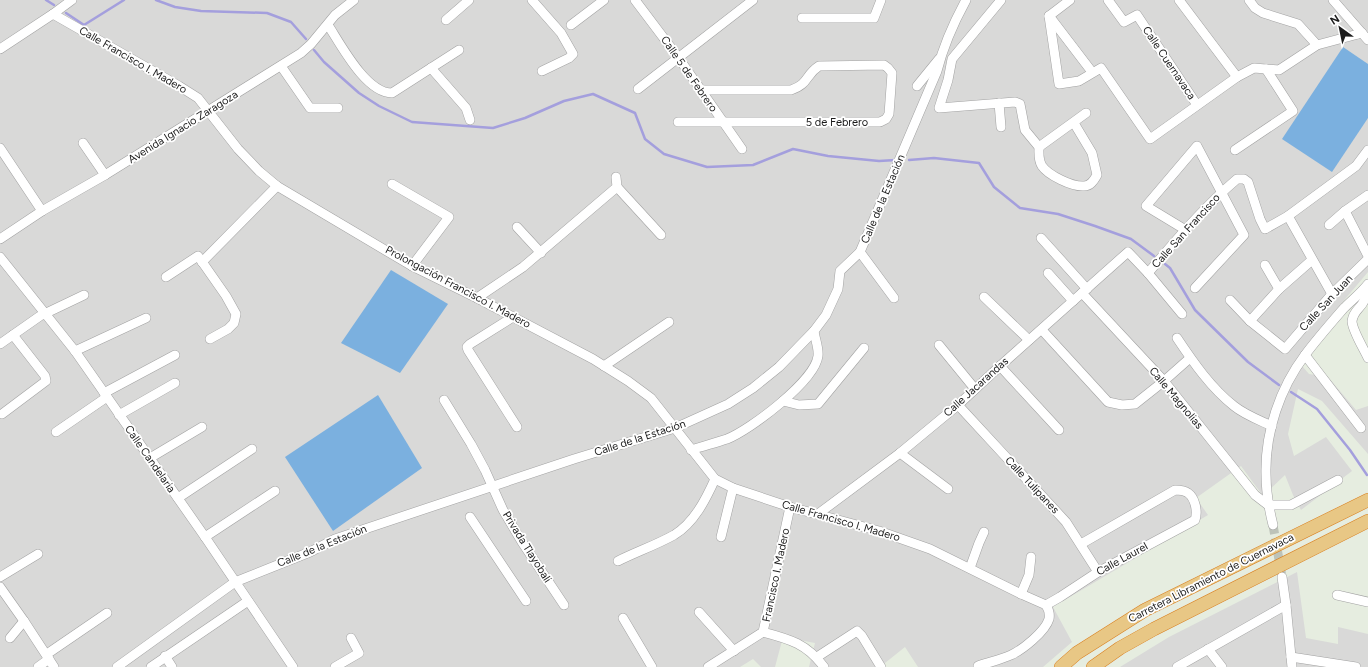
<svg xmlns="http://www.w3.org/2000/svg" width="1368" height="667" viewBox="0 0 1368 667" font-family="Figtree,sans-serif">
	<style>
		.residential { fill: #d9d9d8 }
		.pitch { fill: #7bb0df }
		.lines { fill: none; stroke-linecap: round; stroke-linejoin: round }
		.stream { stroke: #a49fdd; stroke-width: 2.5 }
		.minor-tunnel { stroke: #bdc3b9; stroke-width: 9; stroke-dasharray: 9 4.5; stroke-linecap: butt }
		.minor-casing { stroke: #a2a2a2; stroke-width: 10 }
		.highway-casing { stroke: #d97f1f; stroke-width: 14 }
		.minor { stroke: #fff; stroke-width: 9 }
		.highway { stroke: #e8c785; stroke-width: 13 }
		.labels { text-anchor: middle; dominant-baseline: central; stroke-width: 3.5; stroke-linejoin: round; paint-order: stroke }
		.street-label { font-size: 11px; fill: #1b1b1b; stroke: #fff }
	</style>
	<rect width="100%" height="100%" fill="#e6ede0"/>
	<g class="residential">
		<path d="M 0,0 L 1368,0 L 1368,272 L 1335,311 L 1297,360 L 1309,374 L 1328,377 L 1356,410 L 1368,406 L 1368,454 L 1322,401 L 1298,389 L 1288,434 L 1294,456 L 1326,437 L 1352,471 L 1301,510 L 1293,495 L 1285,475 L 1263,496 L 1241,466 L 1196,498 L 1208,515 L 1053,607 L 1072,642 L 1043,667 L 918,667 L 905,647 L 880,667 L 809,667 L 815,643 L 783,637 L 775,667 L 761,667 L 753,659 L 740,667 L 0,667 Z"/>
		<path d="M 1297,572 L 1306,638 L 1338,644 L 1338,627 L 1368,634 L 1368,667 L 1120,667 L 1169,637 Z"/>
	</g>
	<g class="pitch">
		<path d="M 1343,47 L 1368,64 L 1368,118 L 1332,172 L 1282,139 Z"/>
		<path d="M 391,270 L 448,304 L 400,373 L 341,343 Z"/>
		<path d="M 378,395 L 422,468 L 333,531 L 285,457 Z"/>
	</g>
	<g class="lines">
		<g class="stream">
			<path d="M 46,0 L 54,5"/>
			<path d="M 156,0 L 175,7 L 201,11 L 267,13 L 291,22 L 306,39"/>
			<path d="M 66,13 L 84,25 L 124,0"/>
			<path d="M 314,50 L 324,62 L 359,93 L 379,106 L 412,122 L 493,128 L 525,118 L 564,101 L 593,94 L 635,113 L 645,139 L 664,154 L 707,167 L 753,165 L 793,149 L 828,156 L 879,161 L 896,160"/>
			<path d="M 909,160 L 934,158 L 979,163 L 994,187 L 1020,208 L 1058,214 L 1095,226 L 1131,239 L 1154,256"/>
			<path d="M 1165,264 L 1170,268 L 1195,310 L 1248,362 L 1279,385"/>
			<path d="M 1291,392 L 1317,409 L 1350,450 L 1367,475"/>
		</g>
		<path class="minor-tunnel" d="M 1273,525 L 1282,577"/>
		<g class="minor-casing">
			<g id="minor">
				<path d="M 532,0 L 561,33 L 573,54 L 569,58 L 542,71"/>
				<path d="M 635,0 L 678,57 L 742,149"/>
				<path d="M 1001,0 L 952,59 L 948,80 L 939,108 L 1015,102 L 1020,104 L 1025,130 L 1039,147 C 1039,153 1038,160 1042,166 C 1048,175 1072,187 1084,186 C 1091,186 1094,180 1097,175 L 1092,153 L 1074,123"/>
				<path d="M 1108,0 L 1124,22 L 1137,15 L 1197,105"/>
				<path d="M 1179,0 L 1237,77"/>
				<path d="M 1249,0 L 1255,8 L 1263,13 L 1298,24 L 1317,45"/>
				<path d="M 1333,0 L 1368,40"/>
				<path d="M 53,14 L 179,86 L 198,98 L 238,149 L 259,171 L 277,186 L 412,266 L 477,298 L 593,359 L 628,381 L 651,398 L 715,479 L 733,488 L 790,507 L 879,531 L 930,549 L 1021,594 L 1046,605"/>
				<path d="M 1049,16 L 1059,84 L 1079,81 L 1101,68 L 1150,139 L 1237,77 L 1254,68 L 1279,70 L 1317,45 L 1362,33"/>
				<path d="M 1049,16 L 1070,0"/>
				<path d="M 1050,17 L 1092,72"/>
				<path d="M 802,18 L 874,18 L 881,0"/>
				<path d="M 446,20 L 469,0"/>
				<path d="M 328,25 C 341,45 366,93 392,93 L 459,50"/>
				<path d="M 571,25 L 604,0"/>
				<path d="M 0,49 L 53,14 L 72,0"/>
				<path d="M 281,66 L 310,108 L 338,108"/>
				<path d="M 431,68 L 466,108 L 470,120"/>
				<path d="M 917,86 L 939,59"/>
				<path d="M 638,89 L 753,0"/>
				<path d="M 999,103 L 1001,127"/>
				<path d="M 678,122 L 880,122 L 886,119 L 889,114 L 892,73 L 888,68 L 884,65 L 819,66 C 805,75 809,84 791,90 L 701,90"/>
				<path d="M 83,143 L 105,175"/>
				<path d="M 1039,147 L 1086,113"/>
				<path d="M 0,148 L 42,211"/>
				<path d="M 1235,150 L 1293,111 L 1266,69"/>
				<path d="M 392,184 L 449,217 L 412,266"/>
				<path d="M 617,187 L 661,235"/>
				<path d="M 1345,211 L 1368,256"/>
				<path d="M 1288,216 L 1332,294"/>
				<path d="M 1329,225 L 1345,211 L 1368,195"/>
				<path d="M 517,227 L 541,253"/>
				<path d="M 1184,229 L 1146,206 L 1197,146 L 1244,235 L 1195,288"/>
				<path d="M 1041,238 L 1087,289"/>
				<path d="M 0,239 L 42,211 L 105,175 L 301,53 L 311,44 L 335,15 L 354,0"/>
				<path d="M 860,252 L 894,298"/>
				<path d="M 0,257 L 75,351 L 205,537 L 293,667"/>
				<path d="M 202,262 L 277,186"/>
				<path d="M 1265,265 L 1279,289"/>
				<path d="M 1048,273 L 1073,301"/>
				<path d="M 1148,273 C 1176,240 1204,207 1237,179 L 1244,179 L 1248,182 L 1260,219 L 1265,229 L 1288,216 L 1356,166 L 1368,150"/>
				<path d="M 166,277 L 198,256 L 226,296 L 236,314 L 234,323 L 228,329 L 210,339"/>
				<path d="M 1365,288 C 1368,308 1354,306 1352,321 C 1352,330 1364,349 1368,358"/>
				<path d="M 1082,293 L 1164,381 L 1255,495 L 1268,505 L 1291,505 L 1338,480"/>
				<path d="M 984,297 L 1029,340"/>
				<path d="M 477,298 L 523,267 L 617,187 L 616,177"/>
				<path d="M 1230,300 L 1250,321 L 1285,349 L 1332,294 L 1368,259"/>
				<path d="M 513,317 L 470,344 L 467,347 L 468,350 L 517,427"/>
				<path d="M 1250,321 L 1279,289 L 1312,260"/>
				<path d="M 1042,330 L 1108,402 L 1122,405 L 1135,404 L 1164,381 L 1190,358"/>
				<path d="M 1177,338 C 1193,362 1211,388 1234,406 C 1245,415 1259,420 1272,426"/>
				<path d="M 0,344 L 40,316 L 84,295"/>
				<path d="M 939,345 L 975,389"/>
				<path d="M 75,351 L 146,318"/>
				<path d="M 1305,355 L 1361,428"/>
				<path d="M 604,366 L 669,322"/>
				<path d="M 1000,366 L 1059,430"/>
				<path d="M 104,393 L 175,355"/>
				<path d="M 444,400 L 471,444 L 485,470 L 503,510 L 522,542 L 564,605"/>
				<path d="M 783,401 L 799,405 L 818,404 L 864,348"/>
				<path d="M 958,405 L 1066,522 L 1098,572"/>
				<path d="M 2,414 L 46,381 L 45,376 L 13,335"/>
				<path d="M 119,415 L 175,383"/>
				<path d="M 56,432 L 107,397"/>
				<path d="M 691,450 C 703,446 715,443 727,439 C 750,430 815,381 818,356 C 819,348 815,339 814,331"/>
				<path d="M 900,453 L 948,489"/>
				<path d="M 150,458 L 202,427"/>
				<path d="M 178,498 L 252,449"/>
				<path d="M 818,514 L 900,453 L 958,405 L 1000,366 L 1128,252 L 1148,273 L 1182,314"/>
				<path d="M 470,517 L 526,601"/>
				<path d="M 1273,525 C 1269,509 1266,492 1266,474 C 1265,432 1280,388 1305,355 C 1317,339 1331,323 1344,308 C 1352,300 1361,293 1368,284"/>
				<path d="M 205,537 L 275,491"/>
				<path d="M 721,537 L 733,488"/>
				<path d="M 618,561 C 636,552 656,545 674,535 C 694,523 706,499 715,479"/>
				<path d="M 970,568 L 979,543 L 984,532"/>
				<path d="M 0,577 L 38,554"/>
				<path d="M 1282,577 L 1286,605 L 1292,667"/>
				<path d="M 0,587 L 24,621 L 54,667"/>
				<path d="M 1021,594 L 1029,575 L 1031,557"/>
				<path d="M 1337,595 L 1368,602"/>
				<path d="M 1046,605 L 1060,597 L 1098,572 L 1195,520 C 1198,511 1195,498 1188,493 C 1184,490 1179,490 1175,490 L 1081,544"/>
				<path d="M 699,612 L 734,651"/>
				<path d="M 623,618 L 652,667"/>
				<path d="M 763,632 C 790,639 807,644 824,667"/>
				<path d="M 10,638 L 24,621"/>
				<path d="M 1208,649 L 1222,667"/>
				<path d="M 47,654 L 107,613"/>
				<path d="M 165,656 L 172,667"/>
				<path d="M 817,657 L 857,631 L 862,636 L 881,667"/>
				<path d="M 1291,657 L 1356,667"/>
				<path d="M 978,666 C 989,662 1000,660 1011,655 C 1022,650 1045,632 1049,619 C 1050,614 1049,610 1046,605"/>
				<path d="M 38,667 L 49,659"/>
				<path d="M 117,667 L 235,582 L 310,552 L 335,539 L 574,459 L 675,428 L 728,404 L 753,388 L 779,367 L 814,331 L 826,315 L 838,289 L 840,271 L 860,252 L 937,71 C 943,47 954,22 966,0"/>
				<path d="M 151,667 L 248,601"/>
				<path d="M 335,667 L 359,653 L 351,638"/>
				<path d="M 708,667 L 763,632 L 790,507"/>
				<path d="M 1177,667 L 1286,605"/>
			</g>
		</g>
		<g class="highway-casing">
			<g id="highway">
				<path d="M 1061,667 L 1077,653 L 1145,610 L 1368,500"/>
				<path d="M 1093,667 L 1120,648 L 1154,629 L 1368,521"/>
			</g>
		</g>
		<use href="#minor" class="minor"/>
		<use href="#highway" class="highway"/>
	</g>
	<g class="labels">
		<g class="street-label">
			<text transform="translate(133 60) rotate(30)">Calle Francisco I. Madero</text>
			<text transform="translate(1169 63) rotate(56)">Calle Cuernavaca</text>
			<text transform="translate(689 74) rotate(55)">Calle 5 de Febrero</text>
			<text x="837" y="122">5 de Febrero</text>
			<text transform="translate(183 127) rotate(-32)">Avenida Ignacio Zaragoza</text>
			<text transform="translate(883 199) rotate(-67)">Calle de la Estación</text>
			<text transform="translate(1186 231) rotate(-48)">Calle San Francisco</text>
			<text transform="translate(458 287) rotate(28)">Prolongación Francisco I. Madero</text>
			<text transform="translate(1326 303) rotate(-47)">Calle San Juan</text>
			<text transform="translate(976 387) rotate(-42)">Calle Jacarandas</text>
			<text transform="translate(1176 398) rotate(50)">Calle Magnolias</text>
			<text transform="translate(640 438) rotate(-18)">Calle de la Estación</text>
			<text transform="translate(150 459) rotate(55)">Calle Candelaria</text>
			<text transform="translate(1032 485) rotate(47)">Calle Tulipanes</text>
			<text transform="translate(841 521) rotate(16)">Calle Francisco I. Madero</text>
			<text transform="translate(322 546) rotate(-22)">Calle de la Estación</text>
			<text transform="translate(527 547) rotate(58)">Privada Tlayobali</text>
			<text transform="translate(1122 559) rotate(-29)">Calle Laurel</text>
			<text transform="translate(776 575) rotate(-78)">Francisco I. Madero</text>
			<text transform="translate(1211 578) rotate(-27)">Carretera Libramiento de Cuernavaca</text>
		</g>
	</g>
	<g transform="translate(1340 28) rotate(327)" stroke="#ffffff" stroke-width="3" paint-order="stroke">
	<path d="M0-3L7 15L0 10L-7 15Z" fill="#1b1b1b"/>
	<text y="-6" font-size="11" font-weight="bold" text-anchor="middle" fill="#1b1b1b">N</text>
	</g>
</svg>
